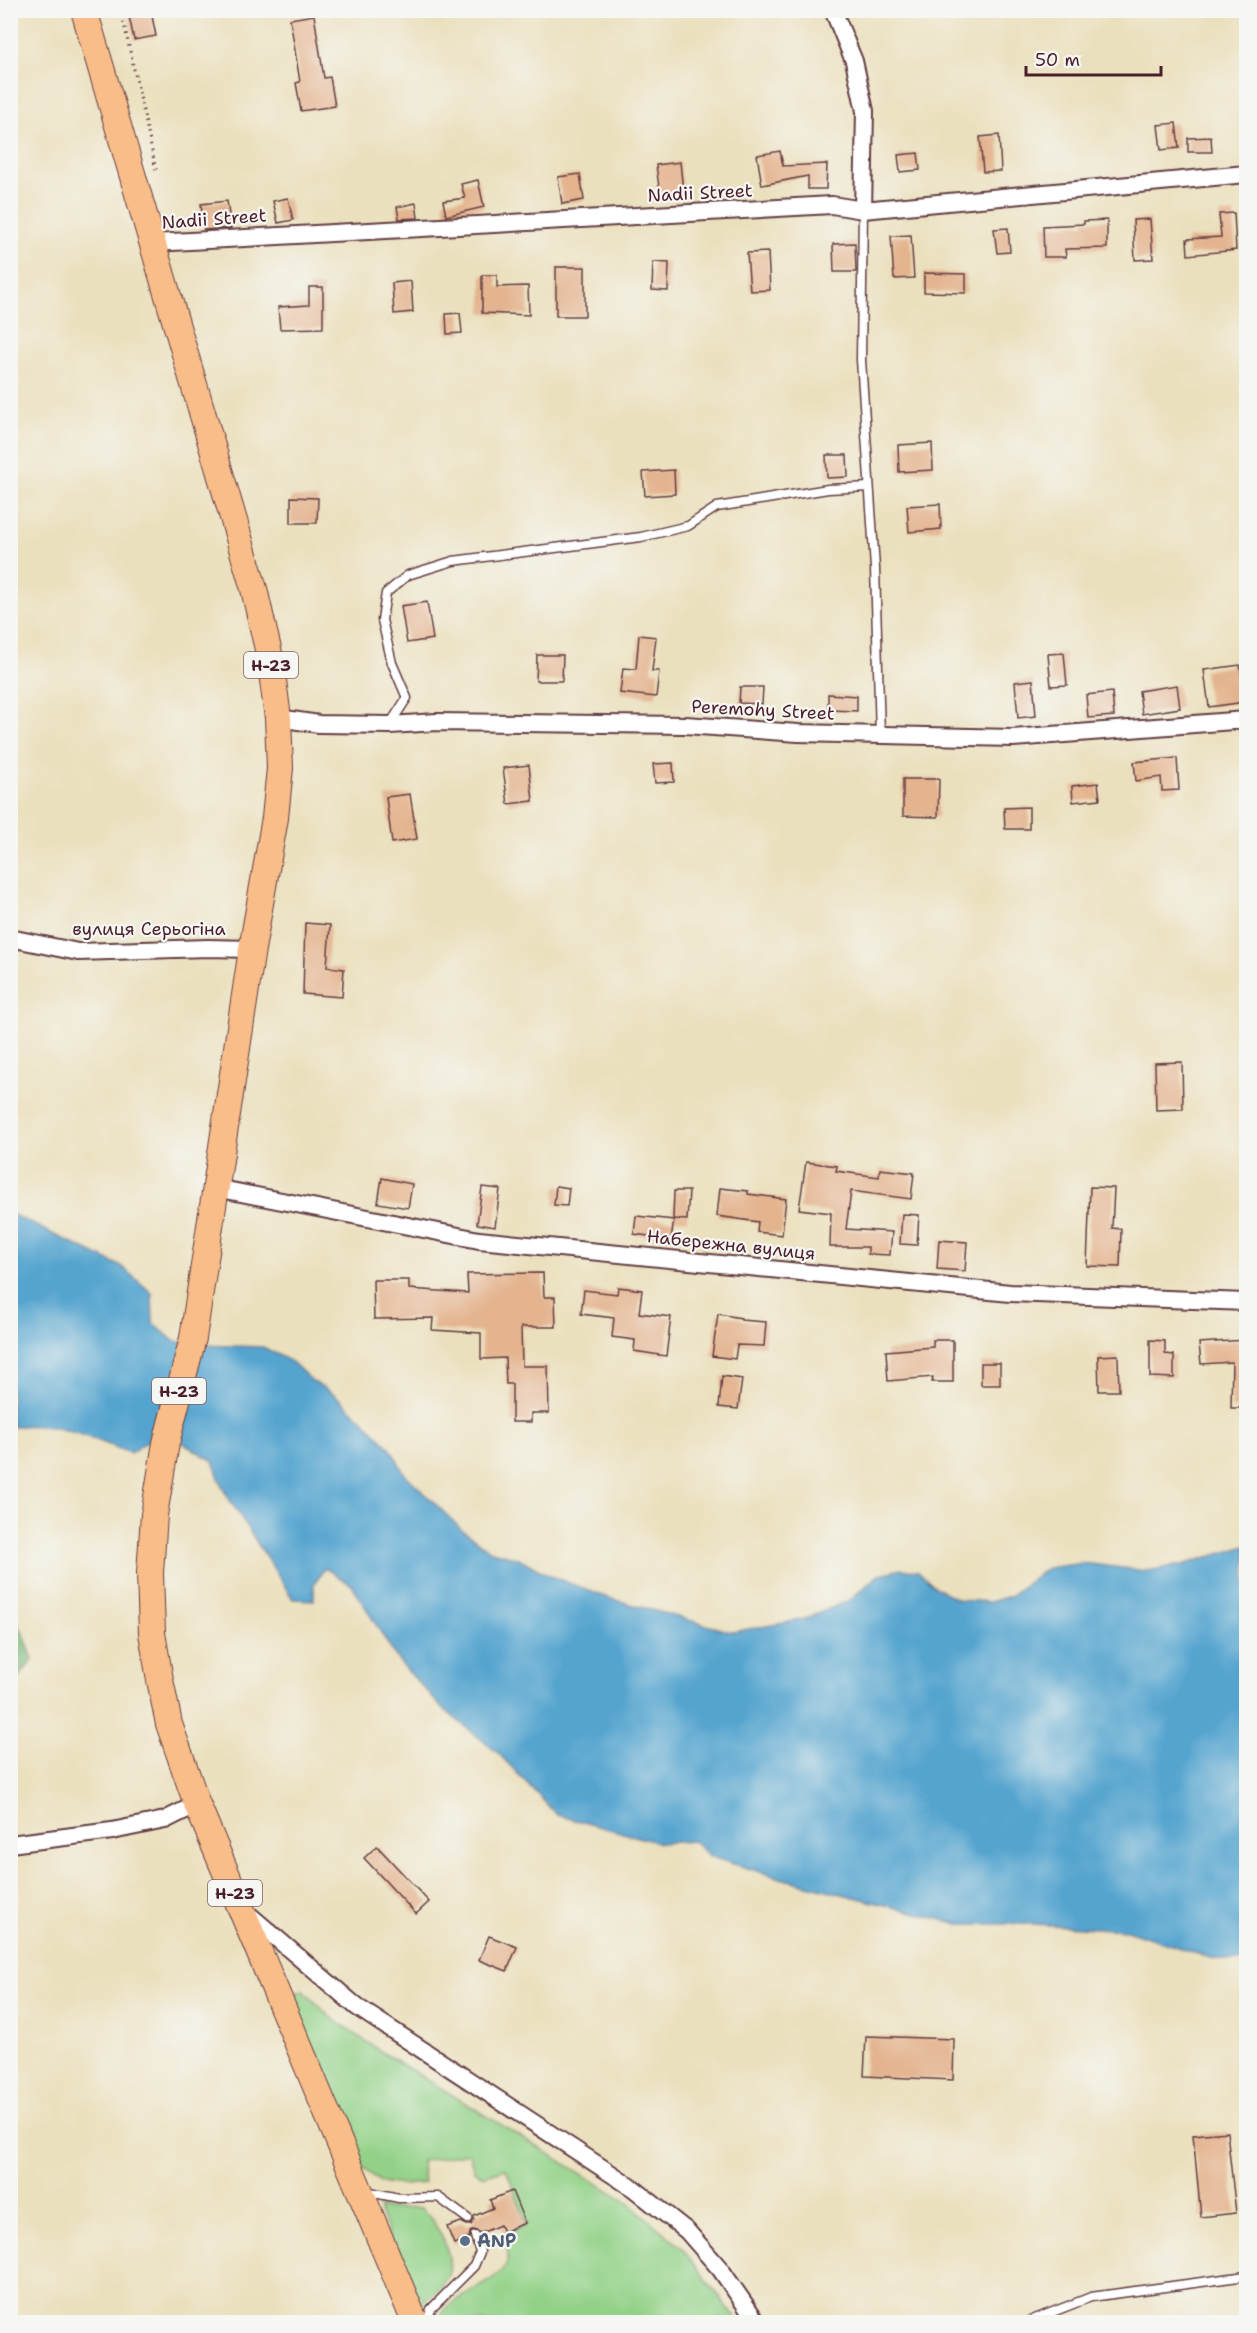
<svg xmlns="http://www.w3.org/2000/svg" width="1257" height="2333" viewBox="0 0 1257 2333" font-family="'Shantell Sans',sans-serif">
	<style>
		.green { fill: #92d187; stroke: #6e7859; stroke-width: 1.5 }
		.forest { fill: #75b374; stroke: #606950; stroke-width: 1.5 }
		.water { fill: #55a4cf; stroke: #50627d; stroke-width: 1.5 }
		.building { fill: #e4b48f }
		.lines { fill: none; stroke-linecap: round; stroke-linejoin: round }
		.lane-casing { stroke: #623c41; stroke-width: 11 }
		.street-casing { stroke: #623c41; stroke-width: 20 }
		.primary-casing { stroke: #623c41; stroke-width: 28 }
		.path { stroke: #623c41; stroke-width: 3; stroke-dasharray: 1.5 4.5; stroke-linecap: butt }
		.lane { stroke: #fff; stroke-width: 8 }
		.street { stroke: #fff; stroke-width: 16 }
		.primary { stroke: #f8bd89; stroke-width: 26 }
		.service-dot { fill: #5c6f8a; stroke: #f6f6f2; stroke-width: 2 }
		.labels { text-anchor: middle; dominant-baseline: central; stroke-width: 4.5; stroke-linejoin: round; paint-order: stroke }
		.shield { fill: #f6f6f2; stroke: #7e6067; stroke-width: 1.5 }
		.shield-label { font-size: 16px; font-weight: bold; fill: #4a1f2b }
		.street-label { font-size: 18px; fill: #4a1f2b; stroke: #f6f6f2 }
		.service-label { font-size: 18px; font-weight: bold; fill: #4e5e75; stroke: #f6f6f2; text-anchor: start }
	</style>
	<rect width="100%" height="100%" fill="#f6f6f2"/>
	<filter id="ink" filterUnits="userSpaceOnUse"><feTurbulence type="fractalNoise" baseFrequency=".0167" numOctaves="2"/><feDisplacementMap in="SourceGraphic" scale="12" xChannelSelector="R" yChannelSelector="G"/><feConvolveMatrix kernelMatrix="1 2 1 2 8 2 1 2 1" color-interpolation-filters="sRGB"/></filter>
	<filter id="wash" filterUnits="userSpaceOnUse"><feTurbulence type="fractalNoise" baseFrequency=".008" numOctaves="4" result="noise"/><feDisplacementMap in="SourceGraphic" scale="24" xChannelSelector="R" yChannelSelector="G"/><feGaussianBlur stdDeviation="1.35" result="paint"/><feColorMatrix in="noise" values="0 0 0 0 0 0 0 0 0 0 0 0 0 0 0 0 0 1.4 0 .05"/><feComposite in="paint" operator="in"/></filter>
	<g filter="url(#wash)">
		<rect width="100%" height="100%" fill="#ebe0bd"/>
		<g class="green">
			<path d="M 303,1990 L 329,2016 L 383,2053 L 625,2200 L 681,2247 L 735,2317 L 737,2322 L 437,2322 C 447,2293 507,2284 508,2257 C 508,2250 505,2241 503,2234 L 527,2224 L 506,2169 L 483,2176 L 474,2171 L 469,2153 L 421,2161 L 424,2183 L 403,2185 L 380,2182 L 356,2163 L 286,1997 Z"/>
			<path d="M 378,2207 L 388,2209 L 421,2208 C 436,2221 458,2259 446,2279 C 440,2291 425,2298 417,2310 Z"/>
		</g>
		<path class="forest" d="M 11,1614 L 24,1634 L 33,1659 L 11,1688 Z"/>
		<path class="water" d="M 11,1214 L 122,1267 L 152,1293 L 153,1323 L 174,1341 L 199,1345 L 263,1347 L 292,1362 L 312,1381 L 334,1394 L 363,1420 L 391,1449 L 404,1473 L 461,1529 L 491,1551 L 519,1558 L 546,1574 L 605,1597 L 732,1632 L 805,1619 L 848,1601 L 880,1574 L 902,1569 L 918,1571 L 938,1589 L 959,1600 L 990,1602 L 1010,1596 L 1047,1568 L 1083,1563 L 1147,1571 L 1182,1565 L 1246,1546 L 1246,1962 L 1210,1958 L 1127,1930 L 1034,1924 L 959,1924 L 784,1879 L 711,1857 L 693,1841 L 660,1843 L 557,1815 L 499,1754 L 440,1706 L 397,1659 L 352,1585 L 325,1568 L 314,1583 L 314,1600 L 293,1599 L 223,1489 L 213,1461 L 184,1443 L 159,1439 L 145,1443 L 130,1453 C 91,1438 53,1420 11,1427 Z"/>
		<g id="blocks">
			<g class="building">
				<path d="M 151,11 L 156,36 L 134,40 L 129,16 Z"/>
				<path d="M 314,15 L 324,78 L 330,77 L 335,106 L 301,111 L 296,83 L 300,82 L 290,19 Z"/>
				<path d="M 1176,123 L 1179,148 L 1161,150 L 1158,125 Z"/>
				<path d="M 999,135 L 1001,171 L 983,172 L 980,137 Z"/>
				<path d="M 1211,137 L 1212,152 L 1188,152 L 1188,138 Z"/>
				<path d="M 780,151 L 783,166 L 827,164 L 826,189 L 808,189 L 808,176 L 762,185 L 757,155 Z"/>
				<path d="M 918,153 L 920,170 L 900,172 L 898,155 Z"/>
				<path d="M 680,162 L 683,191 L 660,194 L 656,165 Z"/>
				<path d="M 580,174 L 584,200 L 562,204 L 558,177 Z"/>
				<path d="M 478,180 L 484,207 L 446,216 L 443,201 L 465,198 L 461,184 Z"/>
				<path d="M 288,198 L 293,220 L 278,223 L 273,201 Z"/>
				<path d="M 227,201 L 231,228 L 204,230 L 201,204 Z"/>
				<path d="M 416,203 L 418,218 L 399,219 L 397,207 Z"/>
				<path d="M 1234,213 L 1236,250 L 1188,255 L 1187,239 L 1221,237 L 1219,214 Z"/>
				<path d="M 1150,219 L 1153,259 L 1135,260 L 1133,220 Z"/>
				<path d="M 1107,220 L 1107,248 L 1065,249 L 1066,257 L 1044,257 L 1043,226 L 1084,224 L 1084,221 Z"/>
				<path d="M 1008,228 L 1010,252 L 997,253 L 994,229 Z"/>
				<path d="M 911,235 L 914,278 L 894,279 L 891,236 Z"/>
				<path d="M 855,243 L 856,272 L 834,272 L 833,244 Z"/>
				<path d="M 768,252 L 770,290 L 750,291 L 747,253 Z"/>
				<path d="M 653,262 L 669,263 L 668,291 L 652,290 Z"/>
				<rect x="556" y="267" width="29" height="49"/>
				<path d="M 924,273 L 966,274 L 966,293 L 924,292 Z"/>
				<path d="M 482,275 L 497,275 L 497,287 L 528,286 L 529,315 L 482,313 Z"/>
				<path d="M 411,281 L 413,312 L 394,314 L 392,283 Z"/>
				<path d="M 309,287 L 323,287 L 323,328 L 280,329 L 278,307 L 309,305 Z"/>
				<path d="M 460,313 L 462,333 L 447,334 L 446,314 Z"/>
				<path d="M 932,443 L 933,470 L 899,472 L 898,445 Z"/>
				<path d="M 826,455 L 847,455 L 848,477 L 827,478 Z"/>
				<path d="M 674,470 L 675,494 L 645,496 L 643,472 Z"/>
				<path d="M 291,497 L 318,498 L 317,523 L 291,523 Z"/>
				<path d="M 940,504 L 941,529 L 909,532 L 907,506 Z"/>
				<path d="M 427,602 L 433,639 L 407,643 L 401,606 Z"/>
				<path d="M 639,635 L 656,637 L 652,671 L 659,671 L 656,697 L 620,693 L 623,668 L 636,669 Z"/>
				<path d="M 1064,653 L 1067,685 L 1051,686 L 1048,654 Z"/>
				<path d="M 537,655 L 563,655 L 562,681 L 536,681 Z"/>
				<path d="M 1240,665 L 1245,702 L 1209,707 L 1204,670 Z"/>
				<path d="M 1033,680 L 1036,716 L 1018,718 L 1015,682 Z"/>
				<path d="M 1177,685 L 1180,708 L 1142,714 L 1139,691 Z"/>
				<path d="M 740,687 L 763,687 L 762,704 L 739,703 Z"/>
				<path d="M 1112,692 L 1114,716 L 1088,718 L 1086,695 Z"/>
				<path d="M 828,694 L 857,696 L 857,711 L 828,710 Z"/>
				<path d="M 1177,758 L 1179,790 L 1162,791 L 1161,777 L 1136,781 L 1134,762 Z"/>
				<path d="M 673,763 L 674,782 L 655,783 L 653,764 Z"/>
				<path d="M 529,765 L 533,801 L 508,804 L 503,768 Z"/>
				<path d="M 903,779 L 939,779 L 938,817 L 903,816 Z"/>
				<path d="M 1098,783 L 1100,799 L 1073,802 L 1072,786 Z"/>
				<path d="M 410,794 L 417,839 L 392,843 L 386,797 Z"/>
				<path d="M 1029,807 L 1029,829 L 1005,829 L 1004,808 Z"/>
				<path d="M 305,923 L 330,925 L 327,967 L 344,969 L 342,997 L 303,994 Z"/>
				<path d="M 1182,1062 L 1183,1109 L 1156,1110 L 1155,1063 Z"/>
				<path d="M 806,1162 L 837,1166 L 836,1171 L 879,1177 L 880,1169 L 914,1173 L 911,1199 L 851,1191 L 846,1229 L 892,1232 L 890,1255 L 868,1254 L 868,1247 L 830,1247 L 831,1213 L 799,1209 Z"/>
				<path d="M 382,1178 L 412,1184 L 408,1208 L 378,1203 Z"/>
				<path d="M 556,1186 L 569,1188 L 567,1206 L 554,1205 Z"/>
				<path d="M 482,1187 L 500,1189 L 495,1227 L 477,1224 Z"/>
				<path d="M 1090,1187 L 1114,1188 L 1112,1228 L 1121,1229 L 1120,1267 L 1087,1266 Z"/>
				<path d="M 720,1188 L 748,1191 L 748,1194 L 786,1199 L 782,1235 L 757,1232 L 758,1222 L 717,1216 Z"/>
				<path d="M 674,1191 L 689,1191 L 687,1220 L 673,1219 Z"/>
				<path d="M 902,1214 L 919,1215 L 917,1245 L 900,1244 Z"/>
				<path d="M 636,1216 L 674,1220 L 671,1239 L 634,1234 Z"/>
				<path d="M 939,1240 L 967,1242 L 965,1271 L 937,1269 Z"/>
				<path d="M 543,1273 L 544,1297 L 555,1297 L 556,1327 L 521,1327 L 522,1366 L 548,1366 L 549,1413 L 531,1413 L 531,1422 L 512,1422 L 512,1384 L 506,1384 L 505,1358 L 481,1359 L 481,1333 L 432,1330 L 433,1318 L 374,1319 L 373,1280 L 409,1280 L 409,1289 L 468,1293 L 467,1274 Z"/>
				<path d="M 618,1287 L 642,1290 L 639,1313 L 671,1317 L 666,1356 L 634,1351 L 635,1340 L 612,1337 L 614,1318 L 581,1314 L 584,1290 L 617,1294 Z"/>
				<path d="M 718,1314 L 741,1318 L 741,1320 L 766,1322 L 764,1346 L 737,1345 L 735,1359 L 712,1356 Z"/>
				<path d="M 933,1340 L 953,1340 L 953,1382 L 932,1382 L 933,1377 L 888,1381 L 886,1351 L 933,1347 Z"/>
				<path d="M 1150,1340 L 1165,1341 L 1165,1354 L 1174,1355 L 1174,1378 L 1150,1377 Z"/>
				<path d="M 1246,1340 L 1246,1408 L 1231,1408 L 1232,1362 L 1201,1364 L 1199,1343 Z"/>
				<path d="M 1118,1355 L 1119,1391 L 1099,1391 L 1098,1356 Z"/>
				<rect x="981" y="1363" width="19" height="22"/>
				<path d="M 722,1376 L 742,1379 L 738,1409 L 719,1407 Z"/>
				<path d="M 377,1846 L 429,1902 L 416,1914 L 364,1858 Z"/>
				<path d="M 489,1936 L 517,1947 L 507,1971 L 479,1960 Z"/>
				<path d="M 866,2036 L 954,2039 L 953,2080 L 864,2076 Z"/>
				<path d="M 1227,2132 L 1236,2213 L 1201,2217 L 1193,2135 Z"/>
				<path d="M 512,2191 L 525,2223 L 503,2232 L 500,2225 L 481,2233 L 474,2230 L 470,2232 L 469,2238 L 454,2244 L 447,2227 L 461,2222 L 467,2225 L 471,2225 L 474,2220 L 474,2216 L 493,2208 L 490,2200 Z"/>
			</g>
		</g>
	</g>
	<g filter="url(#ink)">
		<use href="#blocks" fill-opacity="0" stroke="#623c41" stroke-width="1.5"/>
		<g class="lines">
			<g class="lane-casing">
				<g id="lane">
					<path d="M 863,210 L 861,360 L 875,568 L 880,735"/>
					<path d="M 390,724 L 407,698 L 392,663 L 382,620 L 386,593 L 408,575 L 453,561 L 641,537 L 688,526 L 717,507 L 828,489 L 869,487"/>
					<path d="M 365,2191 L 399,2198 L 438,2197 L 468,2219"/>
					<path d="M 427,2322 L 431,2309 L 474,2266 L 480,2252 L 475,2236"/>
					<path d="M 1027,2322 L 1091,2297 L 1246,2276"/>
				</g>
			</g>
			<g class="street-casing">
				<g id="street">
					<path d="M 833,10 L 854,61 L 865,111 L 863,210"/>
					<path d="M 154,243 L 832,205 L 863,210 L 1246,174"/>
					<path d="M 278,718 L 319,724 L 390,725 L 437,722 L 685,725 L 798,733 L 1013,738 L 1246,720"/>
					<path d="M 10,938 L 78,952 L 208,948 L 252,949"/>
					<path d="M 216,1188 L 479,1240 L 1010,1293 L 1246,1302"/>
					<path d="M 10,1844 L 112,1831 L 165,1820 L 197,1804"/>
					<path d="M 246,1912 L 357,2007 L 633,2188 L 687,2231 L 721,2270 L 757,2322"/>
				</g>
			</g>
			<g class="primary-casing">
				<path id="primary" d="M 84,10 L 254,589 L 270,658 L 278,718 L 280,768 L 275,818 L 252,949 L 193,1338 L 166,1443 L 154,1515 L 150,1573 L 152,1633 L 160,1680 L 169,1724 L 197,1804 L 415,2322"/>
			</g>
			<path class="path" d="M 121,10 L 157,174"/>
			<use href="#lane" class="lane"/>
			<use href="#street" class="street"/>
			<use href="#primary" class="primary"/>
		</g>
	</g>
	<circle class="service-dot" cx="465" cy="2241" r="6"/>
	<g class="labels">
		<g class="shield">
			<rect x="244" y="652" width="54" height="26" rx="4.5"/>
			<rect x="152" y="1378" width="54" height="26" rx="4.5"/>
			<rect x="208" y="1880" width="54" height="26" rx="4.5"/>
		</g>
		<g class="shield-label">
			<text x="271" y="665">Н-23</text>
			<text x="179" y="1391">Н-23</text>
			<text x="235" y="1893">Н-23</text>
		</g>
		<g class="street-label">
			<text transform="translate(700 193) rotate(-3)">Nadii Street</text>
			<text transform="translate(214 219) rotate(-4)">Nadii Street</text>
			<text transform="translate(763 710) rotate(3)">Peremohy Street</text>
			<text x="149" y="929">вулиця Серьогіна</text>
			<text transform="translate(731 1245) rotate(6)">Набережна вулиця</text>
		</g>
		<g class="service-label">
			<text x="477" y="2241">ANP</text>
		</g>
	</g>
	<rect width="1257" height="2333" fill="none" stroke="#f6f6f2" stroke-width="36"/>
	<path d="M1026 66v9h135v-9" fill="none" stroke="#4a1f2b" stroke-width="3"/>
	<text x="1035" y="66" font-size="18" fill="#4a1f2b" stroke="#f6f6f2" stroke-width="4.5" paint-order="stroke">50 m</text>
</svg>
